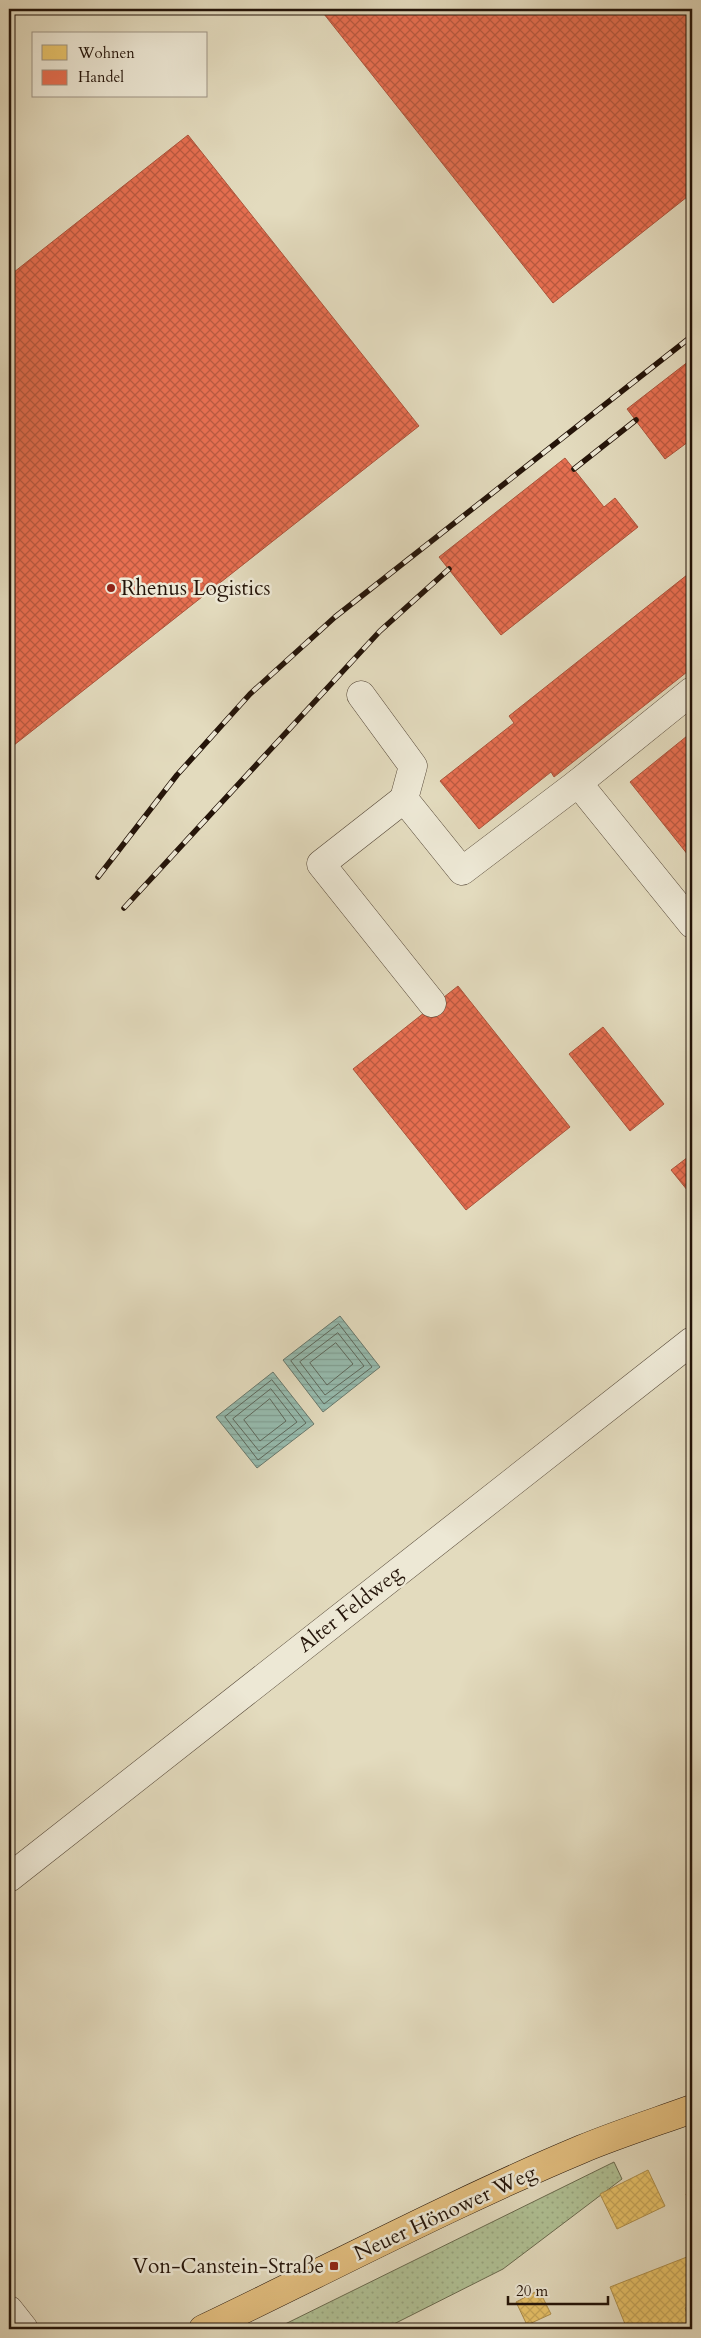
<svg xmlns="http://www.w3.org/2000/svg" width="701" height="2338" viewBox="0 0 701 2338" font-family="Cardo,serif">
	<style>
		.grass { fill: url(#grass-dots); stroke: #6a6a4f }
		.water { fill: url(#water-rules); stroke: #68786c }
		.homes { fill: url(#homes-cross-hatch); stroke: #ae8f4d }
		.shops { fill: url(#shops-cross-hatch); stroke: #ac543b }
		.lines { fill: none; stroke-linecap: round; stroke-linejoin: round }
		.shore { stroke: #5d685c; stroke-width: 1 }
		.minor-casing { stroke: #544636; stroke-width: 29 }
		.major-casing { stroke: #241409; stroke-width: 29 }
		.path { stroke: #241409; stroke-width: 3; stroke-dasharray: 1 2.5; stroke-linecap: butt }
		.minor { stroke: #ede8d5; stroke-width: 28 }
		.major { stroke: #e2be7f; stroke-width: 28 }
		.rail-casing { stroke: #241409; stroke-width: 5.5 }
		.rail { stroke: #ede8d5; stroke-width: 4; stroke-dasharray: 11; stroke-linecap: butt }
		.poi-dot { fill: #8f2418; stroke: #ede8d5; stroke-width: 2 }
		.labels { text-anchor: middle; dominant-baseline: central; stroke-width: 5; stroke-linejoin: round; paint-order: stroke }
		.poi-label { font-size: 21px; fill: #241409; stroke: #ede8d5; text-anchor: start }
		.street-label { font-size: 21px; fill: #241409; stroke: #ede8d5 }
	</style>
	<defs>
		<pattern id="grass-dots" width="8" height="8" patternUnits="userSpaceOnUse" patternTransform="scale(1.25)"><rect width="8" height="8" fill="#b0c195"/><path d="M2 2h.1M6 6h.1" fill="none" stroke="#97a57f" stroke-width="1.8" stroke-linecap="round"/></pattern>
		<pattern id="water-rules" width="6" height="5" patternUnits="userSpaceOnUse" patternTransform="scale(1.25)"><rect width="6" height="5" fill="#96bbae"/><path d="M0 2.5h6" fill="none" stroke="#81a094"/></pattern>
		<pattern id="homes-cross-hatch" width="8" height="8" patternUnits="userSpaceOnUse" patternTransform="scale(1.25)"><rect width="8" height="8" fill="#e9c46a"/><path d="M0 0l8 8M0 8l8-8" fill="none" stroke="#c8a85b"/></pattern>
		<pattern id="shops-cross-hatch" width="8" height="8" patternUnits="userSpaceOnUse" patternTransform="scale(1.25)"><rect width="8" height="8" fill="#e76f51"/><path d="M0 0l8 8M0 8l8-8" fill="none" stroke="#bb5a41"/></pattern>
	</defs>
	<rect width="100%" height="100%" fill="#e3dbbe"/>
	<filter id="stains"><feTurbulence type="fractalNoise" baseFrequency=".004" numOctaves="4"/><feColorMatrix values="0 0 0 0 .2 0 0 0 0 .09 0 0 0 0 .02 0 0 0 .5 -.17"/></filter>
	<radialGradient id="worn" r=".72"><stop offset=".6" stop-color="#630" stop-opacity="0"/><stop offset="1" stop-color="#630" stop-opacity=".3"/></radialGradient>
	<path class="grass" d="M 614,2162 L 622,2179 L 503,2269 L 384,2329 L 275,2329 Z"/>
	<g class="water">
		<path d="M 340,1316 L 380,1367 L 323,1412 L 283,1360 Z"/>
		<path d="M 273,1372 L 314,1424 L 257,1468 L 216,1417 Z"/>
	</g>
	<g class="homes">
		<path d="M 648,2170 L 665,2206 L 617,2229 L 600,2194 Z"/>
		<path d="M 692,2192 L 692,2206 L 690,2207 L 686,2194 Z"/>
		<path d="M 692,2255 L 692,2305 L 685,2308 L 692,2329 L 627,2329 L 610,2287 Z"/>
		<path d="M 539,2290 L 551,2314 L 527,2325 L 516,2302 Z"/>
	</g>
	<g class="shops">
		<path d="M 320,9 L 692,9 L 692,193 L 553,303 Z"/>
		<path d="M 188,135 L 419,426 L 9,749 L 9,276 Z"/>
		<path d="M 689,361 L 692,365 L 692,439 L 665,459 L 627,409 Z"/>
		<path d="M 565,458 L 604,507 L 615,498 L 638,527 L 501,635 L 439,557 Z"/>
		<path d="M 692,571 L 692,668 L 554,777 L 551,772 L 479,829 L 440,781 L 514,723 L 509,716 Z"/>
		<path d="M 692,732 L 692,860 L 630,782 Z"/>
		<path d="M 458,986 L 570,1127 L 466,1210 L 353,1069 Z"/>
		<path d="M 603,1027 L 664,1104 L 630,1131 L 569,1054 Z"/>
		<path d="M 688,1157 L 692,1162 L 692,1196 L 671,1170 Z"/>
	</g>
	<g class="lines">
		<g class="shore">
			<path d="M 339,1324 L 372,1367 L 324,1404 L 291,1361 Z"/>
			<path d="M 338,1333 L 364,1366 L 325,1395 L 300,1362 Z"/>
			<path d="M 336,1343 L 353,1364 L 327,1385 L 310,1363 Z"/>
			<path d="M 272,1380 L 306,1423 L 258,1460 L 225,1417 Z"/>
			<path d="M 271,1389 L 297,1422 L 259,1451 L 233,1419 Z"/>
			<path d="M 270,1399 L 286,1421 L 260,1441 L 244,1420 Z"/>
		</g>
		<g class="minor-casing">
			<g id="minor">
				<path d="M 692,691 L 578,783 L 692,924"/>
				<path d="M 361,695 L 413,766 L 404,799 L 462,871 L 578,783"/>
				<path d="M 404,799 L 321,864 L 432,1003"/>
				<path d="M 9,1878 L 692,1341"/>
				<path d="M 9,2310 L 24,2329"/>
			</g>
		</g>
		<g class="major-casing">
			<path id="major" d="M 203,2329 C 329,2269 453,2203 582,2149 C 618,2134 656,2122 692,2109"/>
		</g>
		<path class="path" d="M 308,2327 L 309,2329"/>
		<use href="#minor" class="minor"/>
		<use href="#major" class="major"/>
		<g class="rail-casing">
			<g id="rail">
				<path d="M 574,469 L 636,420"/>
				<path d="M 98,877 L 177,775 L 250,694 L 335,617 L 692,336"/>
				<path d="M 124,908 L 380,631 L 449,569"/>
			</g>
		</g>
		<use href="#rail" class="rail"/>
	</g>
	<g class="poi-dot">
		<circle cx="111" cy="588" r="5"/>
		<rect x="329" y="2261" width="10" height="10" rx="2.5"/>
	</g>
	<g class="labels">
		<g class="poi-label">
			<text x="121" y="588">Rhenus Logistics</text>
			<text x="324" y="2266" text-anchor="end">Von-Canstein-Straße</text>
		</g>
		<g class="street-label">
			<text transform="translate(350 1609) rotate(-38)">Alter Feldweg</text>
			<text transform="translate(445 2213) rotate(-25)">Neuer Hönower Weg</text>
		</g>
	</g>
	<rect width="701" height="2338" fill="none" stroke="#e3dbbe" stroke-width="30"/>
	<rect x="10" y="10" width="681" height="2318" fill="none" stroke="#241409" stroke-width="2.5"/>
	<rect x="15" y="15" width="671" height="2308" fill="none" stroke="#241409"/>
	<rect x="32" y="32" width="175" height="65" fill="#ede8d5" stroke="#9d9383"/>
	<rect x="42" y="45" width="25" height="15" fill="#e9c46a" stroke="#9d9383"/>
	<text x="78" y="58" font-size="15" fill="#241409">Wohnen</text>
	<rect x="42" y="70" width="25" height="15" fill="#e76f51" stroke="#9d9383"/>
	<text x="78" y="82" font-size="15" fill="#241409">Handel</text>
	<path d="M508 2296v8h100v-8" fill="none" stroke="#241409" stroke-width="2.5"/>
	<text x="516" y="2296" font-size="15" fill="#241409" stroke="#ede8d5" stroke-width="4" paint-order="stroke">20 m</text>
	<rect width="100%" height="100%" filter="url(#stains)"/>
	<rect width="100%" height="100%" fill="url(#worn)"/>
</svg>
